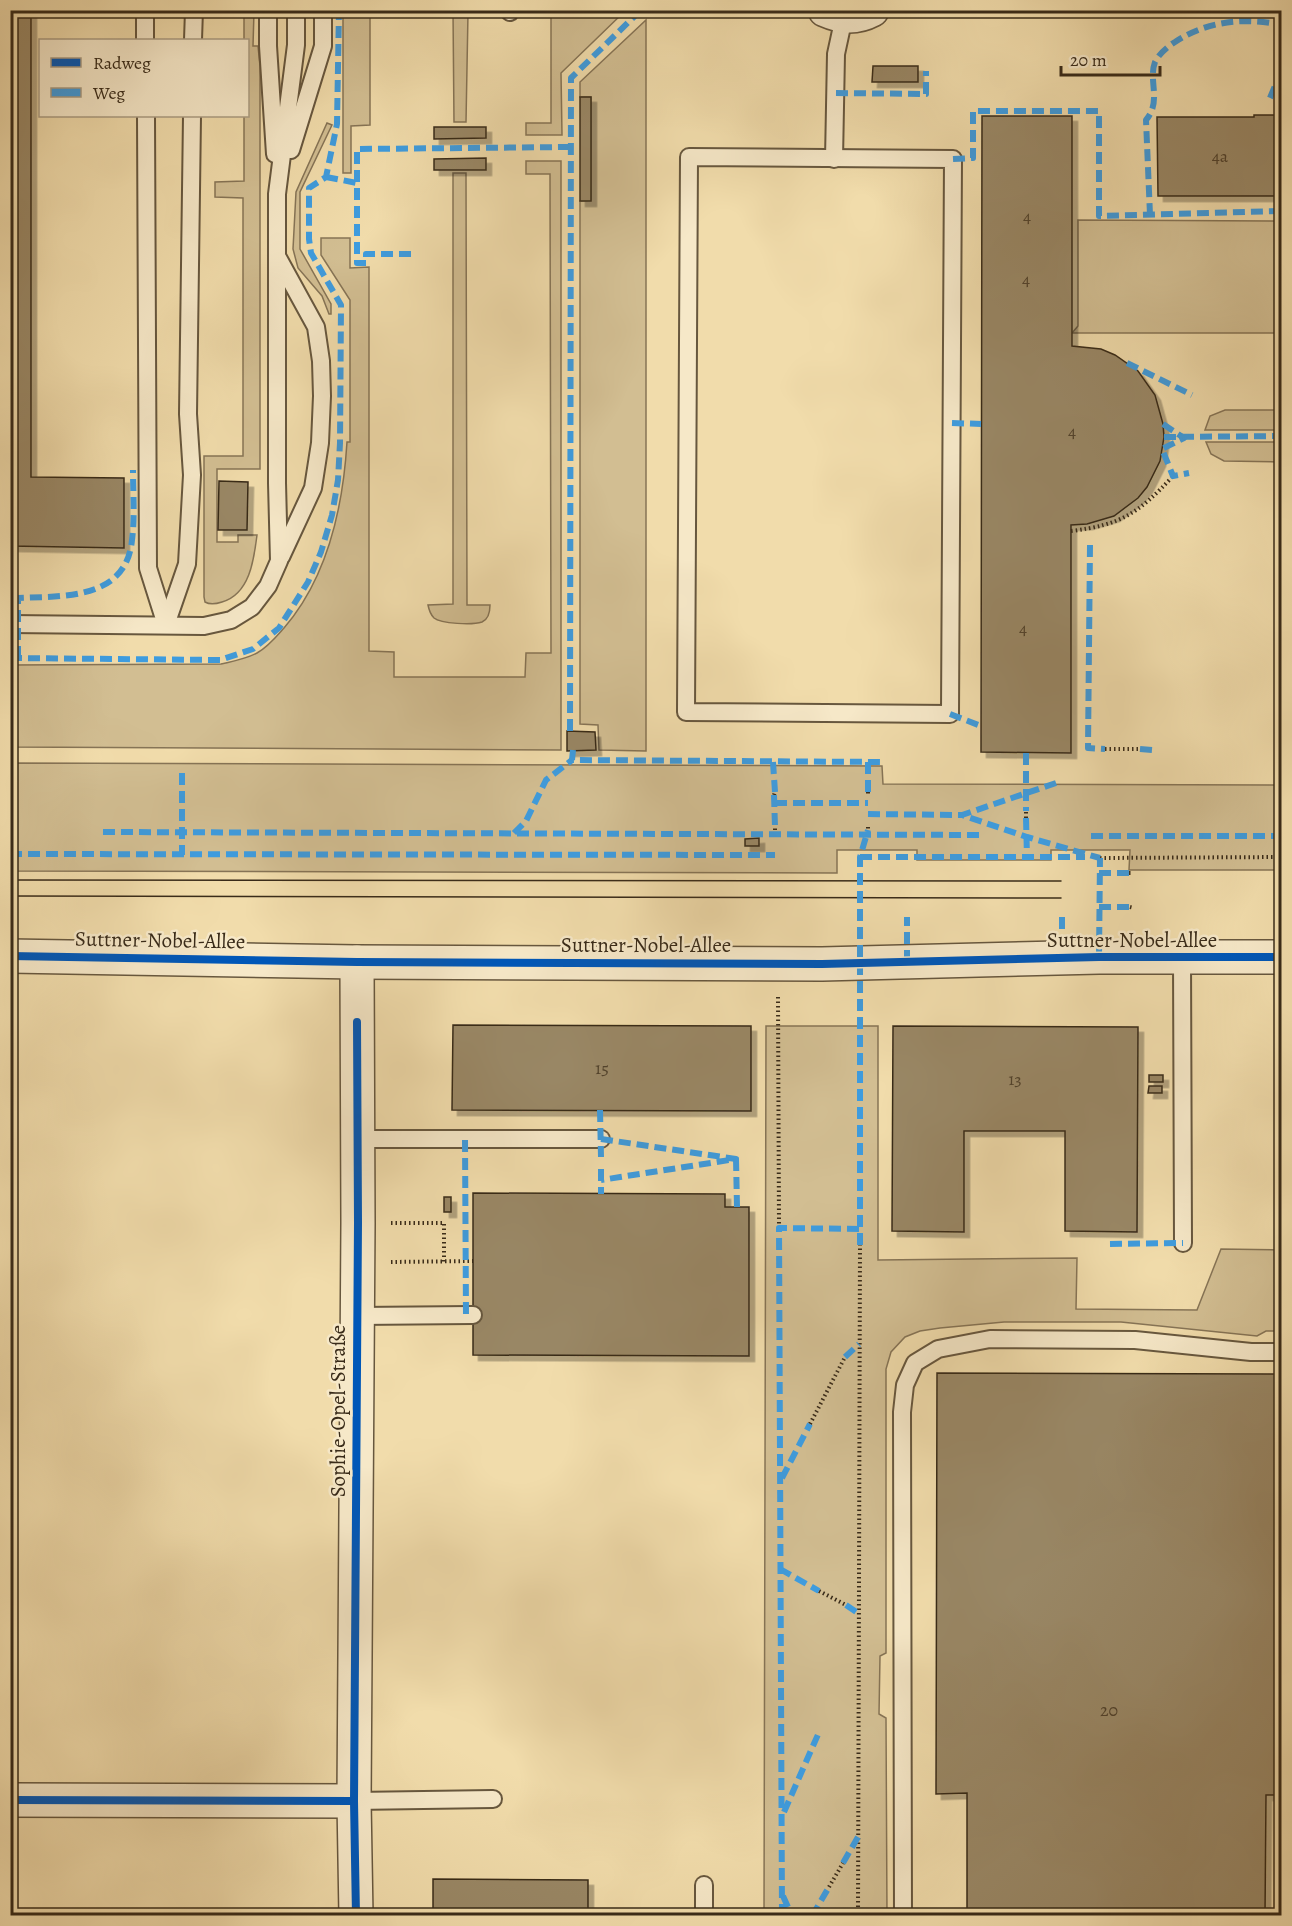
<svg xmlns="http://www.w3.org/2000/svg" width="1292" height="1926" viewBox="0 0 1292 1926" font-family="Alegreya,serif">
	<style>
		.green { fill: #d2be92; stroke: #867456; stroke-width: 1.5 }
		.building { fill: #998765; stroke: #392b19; stroke-width: 1.5; filter: url(#shadow) }
		.lines { fill: none; stroke-linecap: round; stroke-linejoin: round }
		.service-casing { stroke: #67573e; stroke-width: 20 }
		.minor-casing { stroke: #67573e; stroke-width: 36 }
		.tertiary-casing { stroke: #67573e; stroke-width: 36 }
		.path { stroke: #392b19; stroke-width: 4; stroke-dasharray: 1.5 3; stroke-linecap: butt }
		.service { stroke: #f6e8c8; stroke-width: 16 }
		.minor { stroke: #f6e8c8; stroke-width: 33 }
		.tertiary { stroke: #f6e8c8; stroke-width: 33 }
		.tram { stroke: #392b19; stroke-width: 1.5 }
		.quiet { stroke: #3e9cdf; stroke-width: 6; stroke-dasharray: 12 6; stroke-linecap: butt }
		.cycleway-casing { stroke: #f6e8c8; stroke-width: 11 }
		.cycleway { stroke: #0057b8; stroke-width: 8 }
		.labels { text-anchor: middle; dominant-baseline: central; stroke-width: 5; stroke-linejoin: round; paint-order: stroke }
		.number-label { font-size: 18px; fill: #51422c }
		.street-label { font-size: 21px; fill: #392b19; stroke: #f6e8c8 }
	</style>
	<defs>
		<filter id="shadow"><feDropShadow dx="5.5" dy="5.5" stdDeviation="0" flood-color="#0004"/></filter>
	</defs>
	<rect width="100%" height="100%" fill="#f1dcab"/>
	<filter id="stains"><feTurbulence type="fractalNoise" baseFrequency=".00333" numOctaves="4"/><feColorMatrix values="0 0 0 0 .2 0 0 0 0 .09 0 0 0 0 .02 0 0 0 .5 -.17"/></filter>
	<radialGradient id="worn" r=".72"><stop offset=".6" stop-color="#630" stop-opacity="0"/><stop offset="1" stop-color="#630" stop-opacity=".3"/></radialGradient>
	<g class="green">
		<path d="M 244,11 L 254,11 L 253,46 L 258,46 L 260,66 L 260,469 L 217,469 L 217,542 L 238,542 L 238,535 L 257,535 C 254,559 250,594 222,602 C 216,604 210,605 205,602 L 204,597 L 204,456 L 243,456 L 243,198 L 215,197 L 215,182 L 244,181 L 244,116 L 248,116 L 248,40 L 244,40 Z"/>
		<path d="M 343,11 L 370,11 L 370,125 L 351,126 L 351,173 L 343,173 Z"/>
		<path d="M 453,11 L 490,11 L 490,13 L 468,13 L 466,122 L 454,122 Z"/>
		<path d="M 529,11 L 625,11 L 561,73 L 562,135 L 526,135 L 526,123 L 551,123 L 551,14 L 529,13 Z"/>
		<path d="M 646,20 L 646,751 L 599,750 L 598,725 L 580,724 L 580,201 L 591,200 L 591,97 L 580,97 L 580,82 Z"/>
		<path d="M 327,123 L 332,125 L 300,192 L 300,249 L 331,304 L 331,314 L 329,314 L 322,296 L 298,268 L 293,249 L 296,192 Z"/>
		<path d="M 526,161 L 561,161 L 561,750 L 11,747 L 11,665 L 221,664 C 234,661 246,659 257,653 C 268,647 276,637 284,628 C 328,577 343,508 347,442 L 350,442 L 350,300 L 321,255 L 321,238 L 350,238 L 350,268 L 369,267 L 369,651 L 394,652 L 394,677 L 525,677 L 526,653 L 551,653 L 550,174 L 526,174 Z"/>
		<path d="M 453,173 L 466,173 L 467,605 L 490,605 C 490,611 489,619 482,622 C 473,625 441,624 434,618 C 430,614 429,610 428,605 L 453,604 Z"/>
		<path d="M 1078,220 L 1281,221 L 1281,333 L 1072,333 L 1078,326 Z"/>
		<path d="M 1225,410 L 1281,410 L 1281,430 L 1205,430 L 1210,416 Z"/>
		<path d="M 1206,442 L 1281,442 L 1281,462 L 1224,461 L 1211,454 Z"/>
		<path d="M 11,763 L 882,766 L 883,784 L 1281,785 L 1281,870 L 1129,870 L 1130,850 L 1051,850 L 1051,860 L 917,860 L 917,850 L 837,850 L 837,873 L 11,871 Z"/>
		<path d="M 766,1026 L 878,1026 L 878,1260 L 1077,1258 L 1076,1309 L 1197,1310 L 1221,1249 L 1281,1250 L 1281,1331 L 1266,1331 L 1257,1336 L 1121,1322 L 1004,1322 L 940,1328 L 920,1331 L 905,1337 L 891,1352 L 886,1369 L 886,1653 L 880,1656 L 879,1714 L 886,1718 L 887,1915 L 764,1915 Z"/>
	</g>
	<g class="building">
		<path d="M 10,10 L 31,10 L 31,477 L 124,478 L 124,548 L 10,546 Z"/>
		<path d="M 873,66 L 918,66 L 918,82 L 872,82 Z"/>
		<rect x="580" y="97" width="11" height="104"/>
		<path d="M 1254,115 L 1282,115 L 1282,196 L 1158,196 L 1157,117 L 1254,117 Z"/>
		<path d="M 982,116 L 1072,116 L 1072,346 L 1101,349 L 1115,355 L 1138,371 L 1155,395 L 1163,424 L 1164,437 L 1160,461 L 1147,487 L 1138,498 L 1114,516 L 1087,524 L 1071,525 L 1071,753 L 981,752 Z"/>
		<path d="M 434,127 L 486,127 L 486,138 L 434,139 Z"/>
		<path d="M 486,158 L 486,170 L 434,170 L 434,159 Z"/>
		<path d="M 219,481 L 248,482 L 247,530 L 218,530 Z"/>
		<path d="M 567,731 L 595,732 L 596,750 L 567,751 Z"/>
		<path d="M 759,838 L 759,846 L 745,846 L 745,839 Z"/>
		<path d="M 453,1025 L 751,1026 L 751,1111 L 452,1110 Z"/>
		<path d="M 893,1026 L 1138,1027 L 1137,1232 L 1065,1231 L 1065,1131 L 964,1131 L 964,1232 L 892,1231 Z"/>
		<rect x="1149" y="1075" width="14" height="7"/>
		<path d="M 1149,1086 L 1162,1086 L 1162,1093 L 1148,1093 Z"/>
		<path d="M 473,1193 L 725,1194 L 725,1207 L 749,1207 L 749,1356 L 473,1355 Z"/>
		<rect x="444" y="1197" width="7" height="15"/>
		<path d="M 937,1373 L 1282,1374 L 1282,1795 L 1266,1795 L 1265,1916 L 967,1916 L 967,1793 L 936,1794 Z"/>
		<path d="M 433,1879 L 588,1880 L 588,1916 L 433,1916 Z"/>
	</g>
	<g class="lines">
		<g class="service-casing">
			<g id="service">
				<path d="M 145,10 L 145,40"/>
				<path d="M 268,10 L 268,46 L 275,154"/>
				<path d="M 510,12 L 511,10"/>
				<path d="M 193,40 L 194,10"/>
				<path d="M 146,116 L 148,568 L 166,625"/>
				<path d="M 291,150 L 323,46 L 323,10"/>
				<path d="M 689,157 L 953,159 L 950,714 L 686,712 Z"/>
				<path d="M 834,159 L 836,54 L 844,17"/>
				<path d="M 277,256 L 316,327 L 321,361 L 322,396 L 320,443 L 313,488 L 281,557"/>
				<path d="M 10,624 L 204,626 L 231,620 L 252,607 L 268,586 L 279,561 L 277,483 L 277,194 L 296,45 L 296,10"/>
				<path d="M 166,625 L 187,564 L 192,475 L 188,414 L 192,116"/>
				<path d="M 1182,957 L 1183,1243"/>
				<path d="M 358,1139 L 601,1139"/>
				<path d="M 357,1316 L 473,1315"/>
				<path d="M 354,1801 L 493,1799"/>
				<path d="M 704,1916 L 704,1885"/>
				<path d="M 903,1916 L 902,1412 L 905,1385 L 915,1363 L 938,1349 L 990,1339 L 1135,1340 L 1251,1352 L 1282,1352"/>
			</g>
		</g>
		<g class="minor-casing">
			<g id="minor">
				<path d="M 825,10 C 841,17 855,19 872,10"/>
				<path d="M 10,1800 L 354,1801"/>
				<path d="M 356,1916 L 354,1801 L 358,1223 L 357,962"/>
			</g>
		</g>
		<g class="tertiary-casing">
			<path id="tertiary" d="M 10,956 L 357,962 L 822,964 L 1099,957 L 1282,957"/>
		</g>
		<g class="path">
			<path d="M 1071,531 C 1121,525 1139,513 1173,476"/>
			<path d="M 1105,749 L 1140,749"/>
			<path d="M 868,792 L 868,795"/>
			<path d="M 774,795 L 775,792"/>
			<path d="M 1026,818 L 1026,811"/>
			<path d="M 868,827 L 868,830"/>
			<path d="M 775,830 L 775,827"/>
			<path d="M 1100,858 L 1282,857"/>
			<path d="M 1129,873 L 1133,873"/>
			<path d="M 1130,907 L 1134,908"/>
			<path d="M 778,997 L 779,1228"/>
			<path d="M 391,1223 L 444,1223 L 444,1262"/>
			<path d="M 391,1262 L 473,1261"/>
			<path d="M 810,1424 L 845,1357"/>
			<path d="M 819,1591 L 846,1605"/>
			<path d="M 829,1887 L 843,1863"/>
			<path d="M 858,1916 L 860,1245"/>
		</g>
		<use href="#service" class="service"/>
		<use href="#minor" class="minor"/>
		<use href="#tertiary" class="tertiary"/>
		<g class="tram">
			<path d="M 10,880 L 1061,881"/>
			<path d="M 10,896 L 1061,898"/>
		</g>
		<g class="quiet">
			<path d="M 836,93 L 926,94 L 926,71"/>
			<path d="M 1270,98 L 1277,81 L 1282,77"/>
			<path d="M 953,159 L 973,158 L 973,111 L 1099,111 L 1099,216 L 1282,211"/>
			<path d="M 326,177 L 357,183"/>
			<path d="M 1150,215 L 1146,120 C 1162,101 1148,81 1155,62 C 1159,54 1167,47 1175,42 C 1207,21 1244,17 1282,25"/>
			<path d="M 411,254 L 366,254 L 366,263 L 357,263 L 357,149 L 571,147"/>
			<path d="M 1127,363 L 1192,395"/>
			<path d="M 952,423 L 981,424"/>
			<path d="M 1163,424 L 1184,438 L 1162,449 L 1173,476 L 1189,473"/>
			<path d="M 1164,437 L 1282,436"/>
			<path d="M 1090,545 L 1088,748 L 1105,749"/>
			<path d="M 10,658 L 220,660 L 253,649 L 279,628 L 308,582 L 321,552 L 332,515 L 338,480 L 340,443 L 341,305 L 311,253 L 309,239 L 309,188 L 326,177 L 337,124 L 339,10"/>
			<path d="M 18,658 L 18,598 C 64,596 126,600 132,540 C 135,517 133,493 133,470"/>
			<path d="M 950,714 L 981,726"/>
			<path d="M 570,731 L 571,78 L 641,10"/>
			<path d="M 1140,749 L 1152,750"/>
			<path d="M 573,750 L 572,760 L 882,762"/>
			<path d="M 1026,753 L 1026,811"/>
			<path d="M 773,762 L 775,792"/>
			<path d="M 868,762 L 868,792"/>
			<path d="M 182,773 L 182,855"/>
			<path d="M 1056,783 L 962,815 L 1027,837 L 1100,858"/>
			<path d="M 774,795 L 775,827"/>
			<path d="M 775,803 L 868,803"/>
			<path d="M 868,814 L 962,815"/>
			<path d="M 1026,818 L 1027,857"/>
			<path d="M 103,832 L 980,835"/>
			<path d="M 514,833 L 526,821 L 546,780 L 572,760"/>
			<path d="M 1091,836 L 1282,836"/>
			<path d="M 10,854 L 775,855"/>
			<path d="M 860,857 L 1085,857"/>
			<path d="M 1099,873 L 1129,873"/>
			<path d="M 1099,907 L 1130,907"/>
			<path d="M 1062,917 L 1062,958"/>
			<path d="M 1099,957 L 1100,858"/>
			<path d="M 907,962 L 907,917"/>
			<path d="M 600,1110 L 601,1157"/>
			<path d="M 601,1139 L 736,1159 L 601,1180"/>
			<path d="M 465,1140 L 466,1315"/>
			<path d="M 736,1159 L 737,1207"/>
			<path d="M 601,1169 L 601,1194"/>
			<path d="M 1110,1244 L 1183,1243"/>
			<path d="M 860,1245 L 860,857 L 868,830"/>
			<path d="M 845,1357 L 859,1344"/>
			<path d="M 782,1478 L 810,1424"/>
			<path d="M 780,1569 L 819,1591"/>
			<path d="M 846,1605 L 858,1613"/>
			<path d="M 784,1812 L 820,1730"/>
			<path d="M 843,1863 L 858,1837"/>
			<path d="M 783,1896 L 792,1916"/>
			<path d="M 782,1916 L 779,1228 L 860,1229"/>
			<path d="M 812,1916 L 829,1887"/>
		</g>
		<g class="cycleway-casing">
			<g id="cycleway">
				<path d="M 10,956 L 357,962 L 822,964 L 1099,957 L 1282,957"/>
				<path d="M 10,1800 L 354,1801"/>
				<path d="M 356,1916 L 354,1801 L 358,1223 L 357,1022"/>
			</g>
		</g>
		<use href="#cycleway" class="cycleway"/>
	</g>
	<g class="labels">
		<g class="number-label">
			<text x="1220" y="156">4a</text>
			<text x="1027" y="216">4</text>
			<text x="1026" y="279">4</text>
			<text x="1072" y="431">4</text>
			<text x="1023" y="628">4</text>
			<text x="602" y="1068">15</text>
			<text x="1015" y="1079">13</text>
			<text x="1109" y="1710">20</text>
		</g>
		<g class="street-label">
			<text transform="translate(160 940) rotate(1)">Suttner-Nobel-Allee</text>
			<text x="1132" y="940">Suttner-Nobel-Allee</text>
			<text x="646" y="945">Suttner-Nobel-Allee</text>
			<text transform="translate(338 1411) rotate(-90)">Sophie-Opel-Straße</text>
		</g>
	</g>
	<rect width="1292" height="1926" fill="none" stroke="#f1dcab" stroke-width="36"/>
	<rect x="12" y="12" width="1268" height="1902" fill="none" stroke="#392b19" stroke-width="3"/>
	<rect x="18" y="18" width="1256" height="1890" fill="none" stroke="#392b19" stroke-width="1.5"/>
	<rect x="39" y="39" width="210" height="78" fill="#f6e8c8" stroke="#aa9c82" stroke-width="1.5"/>
	<rect x="51" y="58" width="30" height="9" fill="#0057b8" stroke="#aa9c82" stroke-width="1.5"/>
	<text x="93" y="69" font-size="18" fill="#392b19">Radweg</text>
	<rect x="51" y="88" width="30" height="9" fill="#3e9cdf" stroke="#aa9c82" stroke-width="1.5"/>
	<text x="93" y="99" font-size="18" fill="#392b19">Weg</text>
	<path d="M1061 66v9h99v-9" fill="none" stroke="#392b19" stroke-width="3"/>
	<text x="1070" y="66" font-size="18" fill="#392b19" stroke="#f6e8c8" stroke-width="4.5" paint-order="stroke">20 m</text>
	<rect width="100%" height="100%" filter="url(#stains)"/>
	<rect width="100%" height="100%" fill="url(#worn)"/>
</svg>
